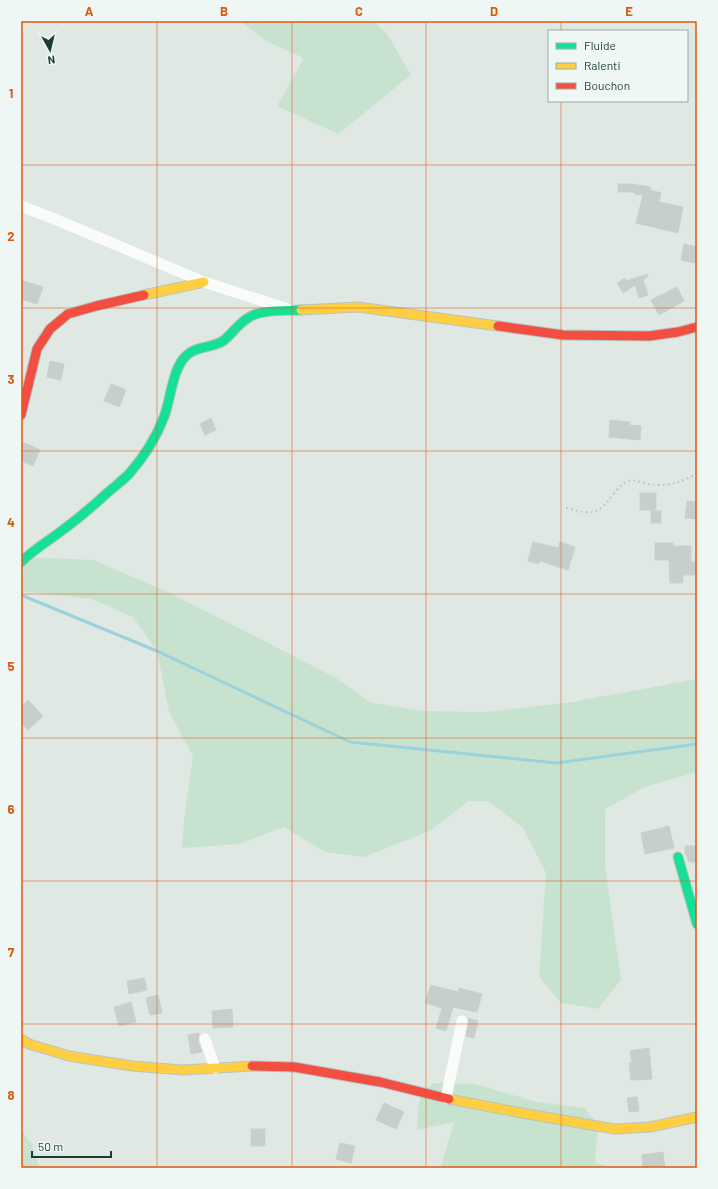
<svg xmlns="http://www.w3.org/2000/svg" width="718" height="1189" viewBox="0 0 718 1189" font-family="Barlow,sans-serif">
	<style>
		.green { fill: #c7e3d0 }
		.lines { fill: none; stroke-linecap: round; stroke-linejoin: round }
		.stream { stroke: #9bd2db; stroke-width: 3 }
		.building { fill: #c7cfcc; stroke: #c9d1cd }
		.fast-casing { stroke: #b9c5c0; stroke-width: 11 }
		.slow-casing { stroke: #b9c5c0; stroke-width: 11 }
		.jam-casing { stroke: #b9c5c0; stroke-width: 11 }
		.path { stroke: #bec8c5; stroke-width: 2; stroke-dasharray: 2 3; stroke-linecap: butt }
		.street { stroke: #fafcfb; stroke-width: 11 }
		.fast { stroke: #16e098; stroke-width: 9 }
		.slow { stroke: #ffcf43; stroke-width: 9 }
		.jam { stroke: #f24e42; stroke-width: 9 }
		.grid { fill: none; stroke: #de580e; stroke-width: 1; stroke-opacity: 0.55 }
		.neatline { fill: none; stroke: #de580e; stroke-width: 1.5 }
		.grid-label { font-size: 13px; text-anchor: middle; font-weight: bold; fill: #de580e }
	</style>
	<rect width="100%" height="100%" fill="#e0e8e4"/>
	<g class="green">
		<path d="M 240,21 L 373,21 L 387,34 L 411,75 L 338,134 L 277,106 L 304,58 L 268,42 Z"/>
		<path d="M 21,557 L 93,560 L 172,594 L 270,644 L 336,678 L 370,702 L 422,711 L 487,712 L 572,702 L 697,679 L 697,772 L 645,787 L 605,809 L 605,866 L 621,980 L 598,1009 L 561,1003 L 539,977 L 546,873 L 523,828 L 488,801 L 468,801 L 430,831 L 364,857 L 325,852 L 284,827 L 239,844 L 182,848 L 185,811 L 193,756 L 169,712 L 157,651 L 133,617 L 92,599 L 21,591 Z"/>
		<path d="M 434,1083 L 475,1084 L 537,1102 L 585,1108 L 598,1126 L 595,1163 L 614,1168 L 425,1168 L 441,1167 L 454,1122 L 417,1130 L 418,1108 L 422,1092 Z"/>
		<path d="M 21,1130 L 31,1143 L 40,1168 L 21,1168 Z"/>
	</g>
	<g class="lines">
		<path class="stream" d="M 21,595 L 157,651 L 350,742 L 556,763 L 697,744"/>
	</g>
	<g class="building">
		<path d="M 618,184 L 632,184 L 650,187 L 650,190 L 661,193 L 659,202 L 683,207 L 678,233 L 636,223 L 643,195 L 635,194 L 635,192 L 618,192 Z"/>
		<path d="M 684,244 L 697,247 L 695,263 L 681,260 Z"/>
		<path d="M 648,274 L 648,276 L 643,280 L 648,295 L 639,298 L 635,285 L 623,293 L 617,283 L 625,278 L 626,281 Z"/>
		<path d="M 21,280 L 43,287 L 37,304 L 21,299 Z"/>
		<path d="M 677,287 L 684,301 L 659,315 L 651,300 Z"/>
		<path d="M 50,361 L 64,364 L 61,380 L 47,377 Z"/>
		<path d="M 111,384 L 126,390 L 119,407 L 104,401 Z"/>
		<path d="M 211,418 L 216,430 L 205,435 L 200,424 Z"/>
		<path d="M 610,420 L 630,422 L 629,425 L 641,426 L 640,440 L 609,437 Z"/>
		<path d="M 21,441 L 40,450 L 33,466 L 21,461 Z"/>
		<rect x="640" y="493" width="16" height="17"/>
		<path d="M 687,501 L 697,502 L 697,519 L 685,518 Z"/>
		<rect x="651" y="511" width="10" height="12"/>
		<path d="M 533,542 L 558,548 L 560,542 L 575,547 L 568,570 L 540,561 L 539,564 L 528,561 Z"/>
		<path d="M 655,543 L 673,543 L 673,546 L 691,546 L 691,562 L 697,562 L 697,575 L 683,575 L 683,583 L 670,583 L 669,560 L 655,560 Z"/>
		<path d="M 28,700 L 43,716 L 28,730 L 21,723 L 21,707 Z"/>
		<path d="M 669,826 L 674,848 L 645,854 L 641,833 Z"/>
		<path d="M 685,846 L 697,846 L 697,862 L 689,862 L 685,852 Z"/>
		<path d="M 144,978 L 147,990 L 129,994 L 127,981 Z"/>
		<path d="M 431,985 L 458,992 L 459,988 L 482,994 L 477,1012 L 453,1007 L 446,1031 L 436,1028 L 442,1008 L 425,1003 Z"/>
		<path d="M 158,995 L 162,1013 L 150,1015 L 146,998 Z"/>
		<path d="M 131,1002 L 136,1022 L 119,1026 L 114,1007 Z"/>
		<path d="M 232,1009 L 233,1027 L 213,1028 L 212,1011 Z"/>
		<path d="M 468,1018 L 478,1021 L 474,1038 L 466,1036 L 469,1022 Z"/>
		<path d="M 199,1033 L 198,1041 L 202,1052 L 191,1054 L 188,1035 Z"/>
		<path d="M 649,1048 L 652,1079 L 631,1080 L 629,1063 L 632,1063 L 630,1051 Z"/>
		<path d="M 637,1097 L 639,1111 L 629,1112 L 627,1098 Z"/>
		<path d="M 384,1103 L 404,1112 L 396,1129 L 376,1120 Z"/>
		<rect x="251" y="1129" width="14" height="17"/>
		<path d="M 340,1143 L 355,1146 L 351,1163 L 336,1159 Z"/>
		<path d="M 663,1152 L 665,1168 L 643,1168 L 642,1155 Z"/>
	</g>
	<g class="lines">
		<g class="fast-casing">
			<g id="fast">
				<path d="M 21,562 C 34,549 50,540 64,529 C 79,518 93,506 106,494 C 114,487 122,481 129,474 C 144,457 156,438 164,417 C 171,399 172,368 187,355 C 196,346 212,348 223,341 C 232,334 238,324 248,318 C 260,309 286,311 301,310"/>
				<path d="M 678,857 L 697,924"/>
			</g>
		</g>
		<g class="slow-casing">
			<g id="slow">
				<path d="M 144,295 L 204,282"/>
				<path d="M 301,310 L 358,307 L 498,326"/>
				<path d="M 21,1039 L 29,1044 L 69,1056 L 132,1066 L 183,1070 L 252,1066"/>
				<path d="M 449,1099 L 527,1114 L 615,1129 L 650,1127 L 697,1117"/>
			</g>
		</g>
		<g class="jam-casing">
			<g id="jam">
				<path d="M 498,326 L 563,335 L 649,336 L 678,332 L 697,327"/>
				<path d="M 21,415 L 37,349 L 50,329 L 68,314 L 96,306 L 144,295"/>
				<path d="M 252,1066 L 294,1067 L 380,1082 L 449,1099"/>
			</g>
		</g>
		<path class="path" d="M 566,508 C 594,515 597,516 615,492 C 618,488 624,482 629,481 C 636,479 641,483 647,484 C 669,487 678,483 697,474"/>
		<g class="street">
			<path d="M 21,206 L 57,220 L 204,282 L 288,309"/>
			<path d="M 205,1039 L 215,1068"/>
			<path d="M 446,1098 L 462,1021"/>
		</g>
		<use href="#fast" class="fast"/>
		<use href="#slow" class="slow"/>
		<use href="#jam" class="jam"/>
	</g>
	<path class="grid" d="M 157,21 L 157,1168M 292,21 L 292,1168M 426,21 L 426,1168M 561,21 L 561,31M 561,101 L 561,1168M 21,165 L 697,165M 21,308 L 697,308M 21,451 L 697,451M 21,594 L 697,594M 21,738 L 697,738M 21,881 L 697,881M 21,1024 L 697,1024"/>
	<rect width="718" height="1189" fill="none" stroke="#eef7f3" stroke-width="44"/>
	<rect x="548" y="30" width="140" height="72" fill="#eef7f3" stroke="#9aaca7"/>
	<rect x="556" y="43" width="20" height="6" fill="#16e098" stroke="#9aaca7"/>
	<text x="584" y="50" font-size="12" fill="#1d3c34">Fluide</text>
	<rect x="556" y="63" width="20" height="6" fill="#ffcf43" stroke="#9aaca7"/>
	<text x="584" y="70" font-size="12" fill="#1d3c34">Ralenti</text>
	<rect x="556" y="83" width="20" height="6" fill="#f24e42" stroke="#9aaca7"/>
	<text x="584" y="90" font-size="12" fill="#1d3c34">Bouchon</text>
	<g transform="translate(50 50) rotate(172)" stroke="#eef7f3" stroke-width="3" paint-order="stroke">
	<path d="M0-3L7 15L0 10L-7 15Z" fill="#1d3c34"/>
	<text y="-6" font-size="11" font-weight="bold" text-anchor="middle" fill="#1d3c34">N</text>
	</g>
	<path d="M32 1151v6h79v-6" fill="none" stroke="#1d3c34" stroke-width="2"/>
	<text x="38" y="1151" font-size="12" fill="#1d3c34" stroke="#eef7f3" stroke-width="3" paint-order="stroke">50 m</text>
	<rect x="22" y="22" width="674" height="1145" class="neatline"/>
	<g class="grid-label">
		<text x="89" y="16">A</text>
		<text x="224" y="16">B</text>
		<text x="359" y="16">C</text>
		<text x="494" y="16">D</text>
		<text x="629" y="16">E</text>
		<text x="11" y="98">1</text>
		<text x="11" y="241">2</text>
		<text x="11" y="384">3</text>
		<text x="11" y="527">4</text>
		<text x="11" y="671">5</text>
		<text x="11" y="814">6</text>
		<text x="11" y="957">7</text>
		<text x="11" y="1100">8</text>
	</g>
</svg>
